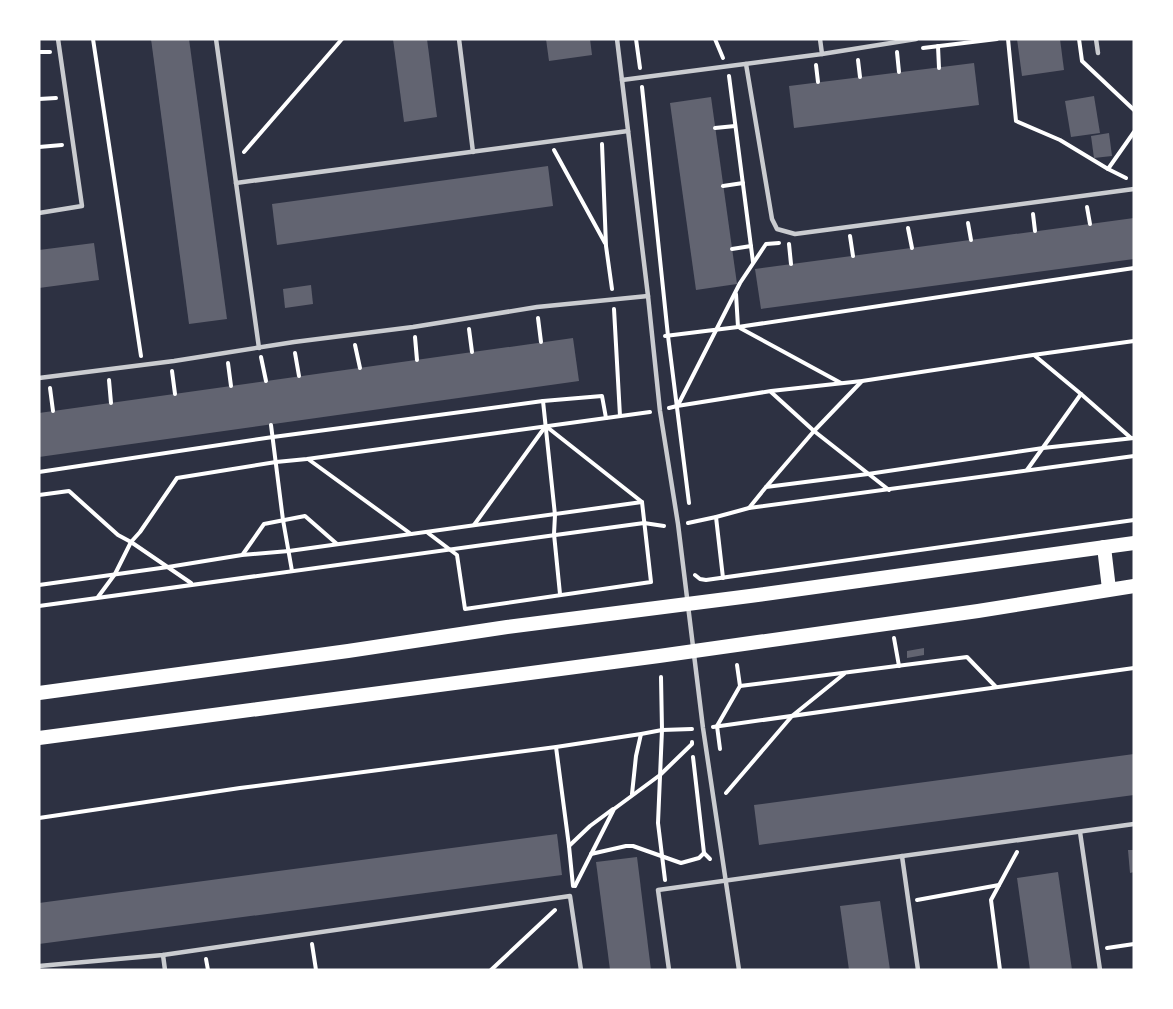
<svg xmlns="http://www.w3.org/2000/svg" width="1173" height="1009" viewBox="0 0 1173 1009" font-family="'IBM Plex Sans',sans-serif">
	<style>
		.building { fill: #626471 }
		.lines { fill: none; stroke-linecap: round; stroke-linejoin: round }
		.path { stroke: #fff; stroke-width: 4 }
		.service { stroke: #caccd0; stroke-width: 4.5 }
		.primary { stroke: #fff; stroke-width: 14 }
	</style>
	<rect width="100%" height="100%" fill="#2d3142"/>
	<g class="building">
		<path d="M 151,39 L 189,39 L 227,319 L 189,324 Z"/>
		<path d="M 393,39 L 427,39 L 437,117 L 404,122 Z"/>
		<path d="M 546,39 L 590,39 L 592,55 L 549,61 Z"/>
		<path d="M 1017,39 L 1060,39 L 1064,70 L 1022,76 Z"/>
		<path d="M 974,63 L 979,105 L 794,128 L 789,86 Z"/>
		<path d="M 1094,96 L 1100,133 L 1071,137 L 1065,101 Z"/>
		<path d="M 711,97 L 737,284 L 696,290 L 670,103 Z"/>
		<path d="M 1109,133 L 1112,156 L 1094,158 L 1091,136 Z"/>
		<path d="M 548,166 L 553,206 L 277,245 L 272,204 Z"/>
		<path d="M 1134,218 L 1134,259 L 761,309 L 755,269 Z"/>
		<path d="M 94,243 L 99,280 L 39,288 L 39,250 Z"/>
		<path d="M 311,285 L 313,304 L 285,308 L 283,289 Z"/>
		<path d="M 573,338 L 579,381 L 39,457 L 39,413 Z"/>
		<path d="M 924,648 L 924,655 L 907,658 L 907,651 Z"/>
		<path d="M 1134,754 L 1134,795 L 759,845 L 754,805 Z"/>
		<path d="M 557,834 L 562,875 L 39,944 L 39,903 Z"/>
		<path d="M 1128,850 L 1134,850 L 1134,872 L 1130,873 Z"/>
		<path d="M 637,857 L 651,970 L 610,970 L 596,862 Z"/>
		<path d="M 1058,872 L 1072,970 L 1030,970 L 1017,878 Z"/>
		<path d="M 880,901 L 890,970 L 849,970 L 840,906 Z"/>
	</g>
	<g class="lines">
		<g class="path">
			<path d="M 93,39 L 141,356"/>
			<path d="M 636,39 L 640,68"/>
			<path d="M 715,39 L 723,58"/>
			<path d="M 1008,39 L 1016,121 L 1060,140 L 1108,169 L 1126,178"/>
			<path d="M 1079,39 L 1082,61 L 1134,110"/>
			<path d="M 938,46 L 939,68"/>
			<path d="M 923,48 L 997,39"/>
			<path d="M 39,52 L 50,52"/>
			<path d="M 897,52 L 899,72"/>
			<path d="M 858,60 L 860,77"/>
			<path d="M 816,65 L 818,82"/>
			<path d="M 729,76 L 753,262"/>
			<path d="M 642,87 L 668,336 L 689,503"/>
			<path d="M 39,99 L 56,98"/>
			<path d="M 715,128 L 735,126"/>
			<path d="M 602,144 L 606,246 L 612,289"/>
			<path d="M 39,147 L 62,145"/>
			<path d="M 554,150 L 605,243"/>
			<path d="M 244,152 L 342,39"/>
			<path d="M 1108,169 L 1134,132"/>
			<path d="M 723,186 L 743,183"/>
			<path d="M 1087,207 L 1090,224"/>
			<path d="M 1033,214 L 1035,231"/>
			<path d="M 968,223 L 971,240"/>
			<path d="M 908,228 L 912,248"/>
			<path d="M 850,236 L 853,256"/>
			<path d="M 789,244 L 791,264"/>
			<path d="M 732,249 L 751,246"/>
			<path d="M 614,309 L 620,416"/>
			<path d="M 538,318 L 541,342"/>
			<path d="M 738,327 L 1134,268"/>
			<path d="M 740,328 L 841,383"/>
			<path d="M 469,329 L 472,352"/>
			<path d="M 665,336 L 738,327 L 736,294"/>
			<path d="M 415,337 L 417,360"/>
			<path d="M 355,345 L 360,368"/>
			<path d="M 295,353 L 299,376"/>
			<path d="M 1034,355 L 1081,394 L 1131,438"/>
			<path d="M 261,357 L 266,381"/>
			<path d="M 228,363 L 231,386"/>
			<path d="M 172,371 L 175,394"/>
			<path d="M 109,380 L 111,403"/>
			<path d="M 50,388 L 53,411"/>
			<path d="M 771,392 L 814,431 L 889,490"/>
			<path d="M 543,401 L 555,515 L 554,534 L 560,594"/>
			<path d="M 678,405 L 740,283 L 766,244 L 779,243"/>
			<path d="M 669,408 L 677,406 L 771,391 L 862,381 L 1033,355 L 1134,341"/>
			<path d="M 271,425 L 283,520 L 292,571"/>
			<path d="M 308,459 L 411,534"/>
			<path d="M 1027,470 L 1081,394"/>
			<path d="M 39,472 L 273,437 L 543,401 L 602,396 L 606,418"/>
			<path d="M 766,487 L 814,431 L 862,381"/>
			<path d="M 39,495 L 69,491 L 118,535 L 131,542 L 191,583"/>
			<path d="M 749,508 L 1134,456"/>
			<path d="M 716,517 L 723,578"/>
			<path d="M 688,523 L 716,517 L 749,508 L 766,487 L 868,474 L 1043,448 L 1134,438"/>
			<path d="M 474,525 L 545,427"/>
			<path d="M 428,533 L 457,555 L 465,609 L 651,582 L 642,502 L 547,427"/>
			<path d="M 243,554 L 264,524 L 305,516 L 337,544"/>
			<path d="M 695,575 L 700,579 L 706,580 L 1134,520"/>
			<path d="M 39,585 L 168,567 L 242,555 L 289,551 L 642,502"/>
			<path d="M 98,597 L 115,574 L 131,542 L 140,532 L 177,478 L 276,462 L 307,459 L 650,412"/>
			<path d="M 39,606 C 240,578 442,550 644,523 L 664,526"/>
			<path d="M 894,638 L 899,666"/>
			<path d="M 661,677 L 662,730 L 658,823 L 665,880"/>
			<path d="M 740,686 L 967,657 L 996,687"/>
			<path d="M 713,727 L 1134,668"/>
			<path d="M 556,747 L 569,846 L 573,886"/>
			<path d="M 720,749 L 717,726 L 740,686 L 737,665"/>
			<path d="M 693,757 L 704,853"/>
			<path d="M 726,793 L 792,716 L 844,674"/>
			<path d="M 632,794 L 636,756 L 641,734"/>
			<path d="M 39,818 L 240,788 L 556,747 L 641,734 L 662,730 L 692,729"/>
			<path d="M 569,846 L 590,826 L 613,809"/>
			<path d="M 591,854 L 626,846 L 633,846 L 681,863 L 699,858 L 704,853 L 710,859"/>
			<path d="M 575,886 L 614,809 L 660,775 L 692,744 L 692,742"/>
			<path d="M 917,900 L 999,885"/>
			<path d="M 312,944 L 316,970"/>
			<path d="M 1107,948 L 1134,944"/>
			<path d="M 206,959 L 208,970"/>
			<path d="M 491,970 L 555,910"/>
			<path d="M 1000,970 L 991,900 L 1017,852"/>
		</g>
		<g class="service">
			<path d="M 216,39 L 259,348"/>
			<path d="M 459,39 L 473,152"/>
			<path d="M 617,39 L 648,296 L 660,411 L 678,524 L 703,728 L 739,970"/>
			<path d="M 1096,39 L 1098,53"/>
			<path d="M 822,54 L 916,39"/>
			<path d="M 746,64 L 772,219 L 777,229 L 795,234 L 1134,189"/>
			<path d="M 622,80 L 822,54 L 820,39"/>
			<path d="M 236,183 L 628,131"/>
			<path d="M 39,213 L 82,206 L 58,39"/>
			<path d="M 39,378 L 174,361 L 294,342 L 413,327 L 537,307 L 648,296"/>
			<path d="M 1080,832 L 1100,970"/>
			<path d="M 902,856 L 918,970"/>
			<path d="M 163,955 L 165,970"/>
			<path d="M 39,966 L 163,955 L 570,896 L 581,970"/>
			<path d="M 669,970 L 658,890 L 1134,824"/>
		</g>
		<g class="primary">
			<path d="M 1104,547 L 1109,589"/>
			<path d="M 39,693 L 348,651 L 507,627 L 750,596 L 1134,543"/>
			<path d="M 39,738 L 659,656 L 978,611 L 1134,586"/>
		</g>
	</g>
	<rect width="1173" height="1009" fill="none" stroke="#ffffff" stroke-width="81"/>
</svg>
